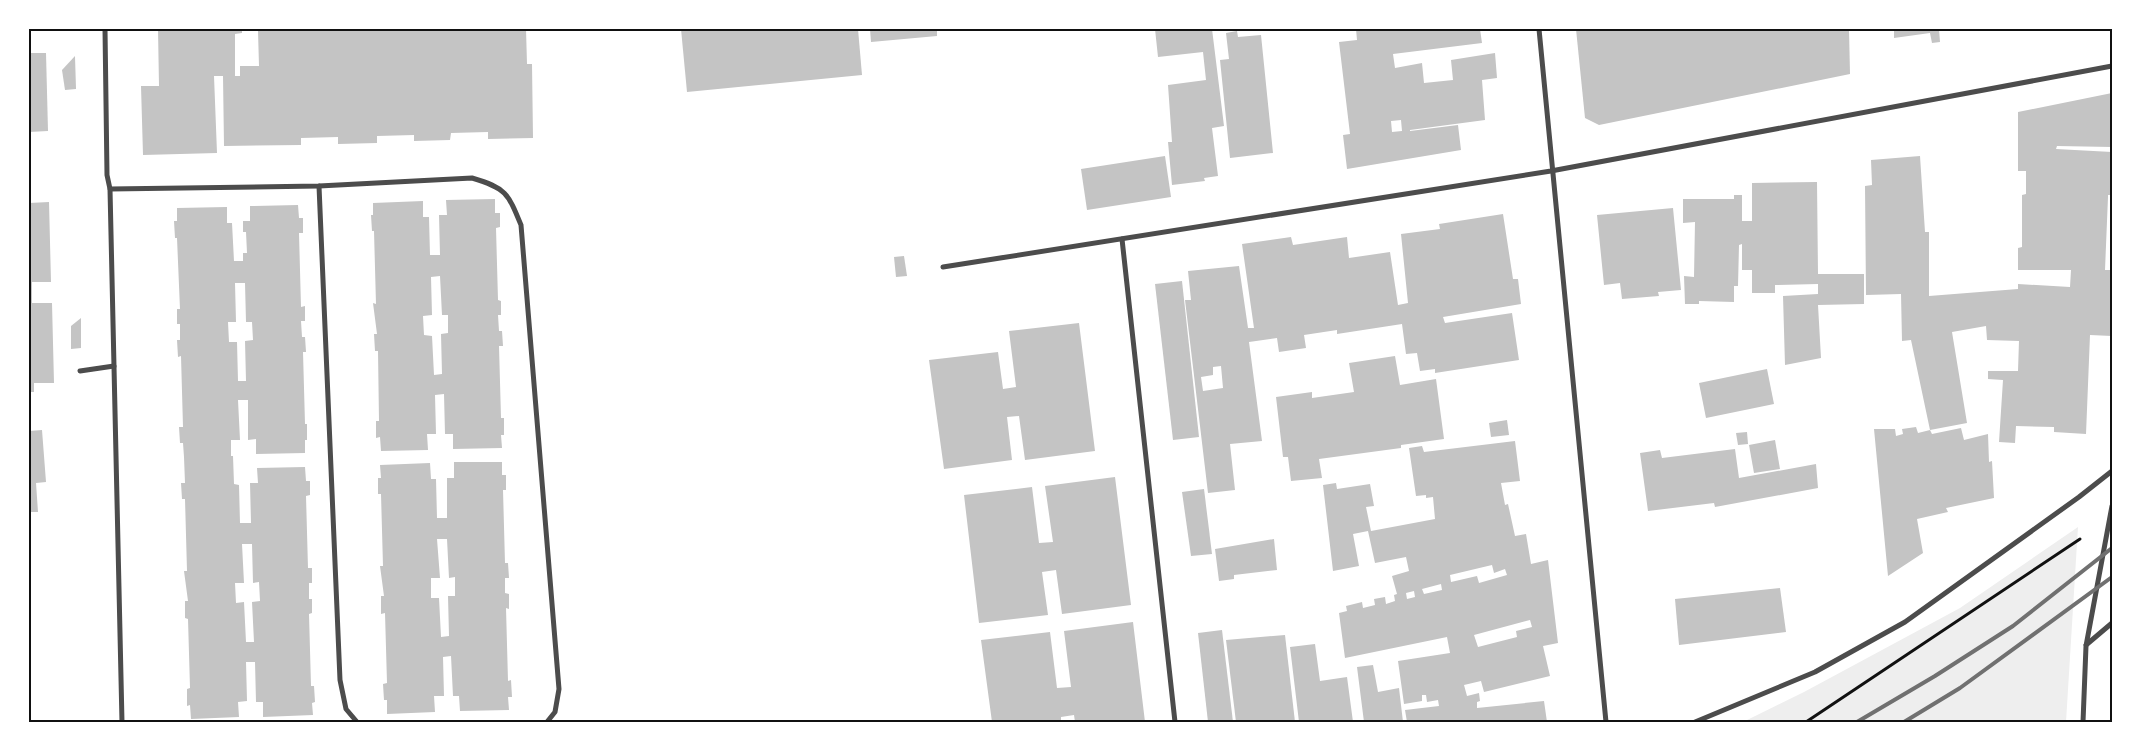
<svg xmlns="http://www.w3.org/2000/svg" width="2141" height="751" viewBox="0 0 2141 751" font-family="Karla,sans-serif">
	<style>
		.green { fill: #eee }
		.building { fill: #c4c4c4; fill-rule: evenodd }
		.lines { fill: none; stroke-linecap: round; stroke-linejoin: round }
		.path { stroke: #111; stroke-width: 3 }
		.minor { stroke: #4c4c4c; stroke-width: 5 }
		.rail { stroke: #707070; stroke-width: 4 }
		.neatline { fill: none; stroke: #111; stroke-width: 2 }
	</style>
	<rect width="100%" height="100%" fill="#fff"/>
	<path class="green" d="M 2078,527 L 2066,722 L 1743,722 L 1804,692 L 1960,608 Z"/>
	<g class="building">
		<path d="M 158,29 L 242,29 L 242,33 L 235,34 L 235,76 L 240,76 L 240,66 L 259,66 L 258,31 L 300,31 L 300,29 L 526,29 L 527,64 L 532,64 L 533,138 L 488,139 L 488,132 L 451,133 L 450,140 L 414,141 L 414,135 L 377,136 L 377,143 L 338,144 L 338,137 L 301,138 L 301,145 L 224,146 L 223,76 L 214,76 L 217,153 L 143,155 L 141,86 L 159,86 Z"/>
		<path d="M 681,29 L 858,29 L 862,75 L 687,92 Z"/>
		<path d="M 870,29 L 937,29 L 937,36 L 871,42 Z"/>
		<path d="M 1155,29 L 1212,29 L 1224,126 L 1212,128 L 1218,176 L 1204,178 L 1205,181 L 1172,185 L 1168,142 L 1172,142 L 1168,85 L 1206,80 L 1203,52 L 1158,57 Z"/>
		<path d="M 1356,29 L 1480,29 L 1482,43 L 1393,54 L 1395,68 L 1422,63 L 1424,83 L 1453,80 L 1451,60 L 1495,53 L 1497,78 L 1482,80 L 1485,120 L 1410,130 L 1410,131 L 1458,125 L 1461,150 L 1347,169 L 1343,135 L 1350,134 L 1339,42 L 1357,40 ZM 1401,120 L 1402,131 L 1392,132 L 1391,121 Z"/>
		<path d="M 1576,29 L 1849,29 L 1850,74 L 1599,125 L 1585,118 Z"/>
		<path d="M 1894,29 L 1939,29 L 1940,42 L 1932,43 L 1930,33 L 1894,38 Z"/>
		<path d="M 1237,31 L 1238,37 L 1261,35 L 1273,153 L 1230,158 L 1220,60 L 1229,59 L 1226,33 Z"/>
		<path d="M 29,53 L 46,53 L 48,131 L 29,132 Z"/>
		<path d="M 75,56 L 76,89 L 65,90 L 62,70 Z"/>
		<path d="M 2112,93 L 2112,147 L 2057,146 L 2056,149 L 2112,152 L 2112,195 L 2108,195 L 2108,197 L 2105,270 L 2112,270 L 2112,336 L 2090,335 L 2086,434 L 2054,432 L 2054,427 L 2016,426 L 2015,443 L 1999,442 L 2003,380 L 1988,379 L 1988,371 L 2018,371 L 2019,341 L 1987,340 L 1986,326 L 1952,332 L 1967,423 L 1930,430 L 1911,340 L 1902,341 L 1901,294 L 1866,295 L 1865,186 L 1872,185 L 1871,160 L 1920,156 L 1925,232 L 1929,232 L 1929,296 L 2018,289 L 2018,284 L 2070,287 L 2071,270 L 2018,270 L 2018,248 L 2022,247 L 2022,195 L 2026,194 L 2026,171 L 2018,171 L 2018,112 Z"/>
		<path d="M 1165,156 L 1171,197 L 1087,210 L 1081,169 Z"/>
		<path d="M 1817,182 L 1818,274 L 1864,274 L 1864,304 L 1818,305 L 1821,358 L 1785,365 L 1783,296 L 1818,294 L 1818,284 L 1775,285 L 1775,293 L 1752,293 L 1752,270 L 1742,270 L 1742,244 L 1739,245 L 1738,286 L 1734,286 L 1734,302 L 1699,301 L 1699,304 L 1685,304 L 1684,276 L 1694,277 L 1695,222 L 1683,223 L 1683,199 L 1734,199 L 1734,195 L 1742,195 L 1742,221 L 1752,221 L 1752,183 Z"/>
		<path d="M 495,199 L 495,213 L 500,213 L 500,227 L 496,228 L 498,300 L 501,301 L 501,315 L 498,315 L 499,331 L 502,331 L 503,346 L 499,346 L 501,418 L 504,418 L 504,435 L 501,435 L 502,448 L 453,449 L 453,434 L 445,434 L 444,394 L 435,395 L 436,434 L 427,434 L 428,450 L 381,451 L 380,437 L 376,438 L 376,421 L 379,421 L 378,351 L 375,351 L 374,334 L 377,334 L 373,303 L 376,304 L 374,231 L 372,231 L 371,215 L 373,215 L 373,203 L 423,201 L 423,217 L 429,217 L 430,255 L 440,255 L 439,215 L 447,215 L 446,200 ZM 440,276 L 442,315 L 448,315 L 448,333 L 441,334 L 442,374 L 434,375 L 432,336 L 424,335 L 423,316 L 432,315 L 431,277 Z"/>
		<path d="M 49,202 L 51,282 L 32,282 L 32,303 L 52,303 L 54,383 L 34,383 L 34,392 L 29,392 L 29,203 Z"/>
		<path d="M 298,205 L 299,218 L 303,218 L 303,233 L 299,233 L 301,307 L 305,306 L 305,321 L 301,321 L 302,337 L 305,337 L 306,352 L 303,352 L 305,424 L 307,424 L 307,440 L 305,440 L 305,453 L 256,454 L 256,439 L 248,440 L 248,400 L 238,400 L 240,440 L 231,440 L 231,456 L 233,456 L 234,484 L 239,485 L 240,523 L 251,523 L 250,483 L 258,483 L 257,468 L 305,467 L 306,481 L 310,481 L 310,495 L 306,496 L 308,568 L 312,568 L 312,583 L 309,583 L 309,599 L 312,599 L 312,613 L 309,614 L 311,686 L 314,686 L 315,702 L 312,703 L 313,715 L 263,717 L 263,702 L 256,702 L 255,662 L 246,662 L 247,701 L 238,702 L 239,717 L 191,719 L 190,705 L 187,706 L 187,689 L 190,688 L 188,619 L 185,618 L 185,601 L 188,601 L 184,571 L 187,571 L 185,499 L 182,499 L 181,483 L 185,483 L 184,457 L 183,443 L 180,443 L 179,427 L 183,427 L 181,356 L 178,357 L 177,340 L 180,340 L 180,324 L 177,324 L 177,309 L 180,309 L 177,238 L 175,238 L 174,221 L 177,221 L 177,208 L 227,207 L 227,223 L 232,223 L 234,261 L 243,261 L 243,253 L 247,253 L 246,232 L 243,232 L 243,221 L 250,221 L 250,206 ZM 235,283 L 245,283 L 246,322 L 252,322 L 253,340 L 245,341 L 246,381 L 238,381 L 237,342 L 229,342 L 228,322 L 236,322 ZM 242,544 L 252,544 L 253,583 L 259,582 L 260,601 L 252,602 L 254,642 L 246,642 L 244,602 L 236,603 L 235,583 L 244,583 Z"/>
		<path d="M 1673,208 L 1681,290 L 1658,292 L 1659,296 L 1622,299 L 1620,283 L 1604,285 L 1597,215 Z"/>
		<path d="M 1503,214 L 1513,279 L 1518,279 L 1521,304 L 1443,317 L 1445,323 L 1512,313 L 1519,360 L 1435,373 L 1435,369 L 1420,371 L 1417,353 L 1406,354 L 1402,324 L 1337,334 L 1337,330 L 1304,335 L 1306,348 L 1279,352 L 1277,338 L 1249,342 L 1262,441 L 1230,444 L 1235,490 L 1208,493 L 1185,300 L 1191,300 L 1188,271 L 1239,266 L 1248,328 L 1254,328 L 1242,244 L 1291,237 L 1293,245 L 1347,237 L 1349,258 L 1390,252 L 1398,305 L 1408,303 L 1401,234 L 1440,229 L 1439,224 ZM 1221,366 L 1223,388 L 1203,391 L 1201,377 L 1213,375 L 1213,367 Z"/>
		<path d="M 904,256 L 907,276 L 896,277 L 894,257 Z"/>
		<path d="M 1182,281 L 1199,437 L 1173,440 L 1155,284 Z"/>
		<path d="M 81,318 L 81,348 L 71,349 L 71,326 Z"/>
		<path d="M 1079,323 L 1095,451 L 1025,460 L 1019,416 L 1007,417 L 1012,460 L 944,469 L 929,360 L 998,352 L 1003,389 L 1016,387 L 1009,331 Z"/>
		<path d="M 1395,356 L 1400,385 L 1436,379 L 1444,439 L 1401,445 L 1401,448 L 1319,459 L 1322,478 L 1291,481 L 1288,457 L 1283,457 L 1276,397 L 1312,392 L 1312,398 L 1354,392 L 1349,363 Z"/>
		<path d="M 1767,369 L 1774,404 L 1706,418 L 1699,383 Z"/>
		<path d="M 1507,420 L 1509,435 L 1491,437 L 1489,423 Z"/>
		<path d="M 1916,427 L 1918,433 L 1930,430 L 1932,434 L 1961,428 L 1964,440 L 1988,434 L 1989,462 L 1992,461 L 1994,498 L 1946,508 L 1948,512 L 1917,519 L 1923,553 L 1888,576 L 1874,429 L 1895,429 L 1896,436 L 1903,434 L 1902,429 Z"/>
		<path d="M 42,430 L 46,482 L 36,483 L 38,512 L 29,512 L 29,431 Z"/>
		<path d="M 1747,432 L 1748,444 L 1738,445 L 1736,433 Z"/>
		<path d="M 1775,440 L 1780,469 L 1754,473 L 1749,445 Z"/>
		<path d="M 1515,441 L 1520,481 L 1501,483 L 1505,505 L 1508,504 L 1515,536 L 1526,534 L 1531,564 L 1548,560 L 1558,643 L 1543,646 L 1550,676 L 1484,692 L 1481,681 L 1464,685 L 1467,696 L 1479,693 L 1480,701 L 1477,702 L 1477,708 L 1544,701 L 1547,722 L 1407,722 L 1405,710 L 1439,706 L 1438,700 L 1427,702 L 1426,695 L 1422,695 L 1422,701 L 1404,704 L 1398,661 L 1450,653 L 1447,637 L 1345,658 L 1339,613 L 1347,611 L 1346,606 L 1362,602 L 1363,608 L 1375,605 L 1374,599 L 1385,597 L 1386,604 L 1395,601 L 1394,595 L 1397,594 L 1392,576 L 1409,571 L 1406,557 L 1375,563 L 1368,531 L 1353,534 L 1359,566 L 1333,571 L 1323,485 L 1336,483 L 1337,489 L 1370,484 L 1374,506 L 1366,507 L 1371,531 L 1435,519 L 1433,497 L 1426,498 L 1426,495 L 1416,496 L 1409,448 L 1422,446 L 1424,452 ZM 1492,565 L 1494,573 L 1505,569 L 1507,575 L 1479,583 L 1477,576 L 1451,582 L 1450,575 ZM 1441,584 L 1442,590 L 1424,594 L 1422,589 ZM 1414,591 L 1415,597 L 1407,599 L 1406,593 ZM 1530,620 L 1532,627 L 1516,631 L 1517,637 L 1478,647 L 1474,635 Z"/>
		<path d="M 1735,449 L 1739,478 L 1816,464 L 1818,488 L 1715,507 L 1714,503 L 1648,511 L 1640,453 L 1660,450 L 1662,458 Z"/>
		<path d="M 454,462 L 502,462 L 502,475 L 506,475 L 506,490 L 503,490 L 505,563 L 508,563 L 509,578 L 505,578 L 505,593 L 509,594 L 509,609 L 506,608 L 508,681 L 511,680 L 512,697 L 508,697 L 509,710 L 460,711 L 459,696 L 453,696 L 451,656 L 443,657 L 444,696 L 434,696 L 435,712 L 387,714 L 387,700 L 384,700 L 383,684 L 387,683 L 385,613 L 381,614 L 381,596 L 384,596 L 380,566 L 383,566 L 381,494 L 378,494 L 378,478 L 381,478 L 380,465 L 430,463 L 431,479 L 436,479 L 437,518 L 447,518 L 447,478 L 454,478 ZM 437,539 L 447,539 L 449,578 L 455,577 L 455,596 L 448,596 L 449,636 L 441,637 L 439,598 L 431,598 L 431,578 L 440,578 Z"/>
		<path d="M 1115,477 L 1131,605 L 1062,614 L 1056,570 L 1042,572 L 1048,615 L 979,623 L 964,495 L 1032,487 L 1039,543 L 1053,542 L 1045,486 Z"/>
		<path d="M 1204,489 L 1212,554 L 1191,556 L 1182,492 Z"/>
		<path d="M 1274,539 L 1277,570 L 1234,575 L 1234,579 L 1219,581 L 1215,549 Z"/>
		<path d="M 1780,588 L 1786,632 L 1679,645 L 1675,599 Z"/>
		<path d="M 1133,622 L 1145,722 L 1075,722 L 1074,715 L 1061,717 L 1061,722 L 992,722 L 981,640 L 1050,632 L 1057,688 L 1071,687 L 1064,631 Z"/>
		<path d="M 1222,630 L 1233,722 L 1208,722 L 1198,633 Z"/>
		<path d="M 1285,635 L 1295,722 L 1236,722 L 1226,640 Z"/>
		<path d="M 1315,644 L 1320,681 L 1347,677 L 1353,722 L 1299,722 L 1290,647 Z"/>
		<path d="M 1373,665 L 1378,692 L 1399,688 L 1403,722 L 1364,722 L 1357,667 Z"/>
	</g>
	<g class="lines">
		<path class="path" d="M 1806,722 L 2080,539"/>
		<g class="minor">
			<path d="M 105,29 L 107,175 L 110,189 L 122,722"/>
			<path d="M 1539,29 L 1606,722"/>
			<path d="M 319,186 L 340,680 L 346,709 L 357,722"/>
			<path d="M 110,189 L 319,186 L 472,178 C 506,188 508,193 521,225 L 559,689 L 555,712 L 547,722"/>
			<path d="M 1122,239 L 1175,722"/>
			<path d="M 943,267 L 1551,171 L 2112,66"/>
			<path d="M 80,371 L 114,366"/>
			<path d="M 2086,645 L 2112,623"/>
			<path d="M 1695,722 L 1815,672 L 1905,622 L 2079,497 L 2112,471"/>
			<path d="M 2083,722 L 2086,646 L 2112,506"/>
		</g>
		<g class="rail">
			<path d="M 1857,722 L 1935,676 L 2013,626 L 2112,548"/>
			<path d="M 1904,722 L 1960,688 L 2112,577"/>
		</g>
	</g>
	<rect width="2141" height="751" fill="none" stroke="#ffffff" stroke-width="60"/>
	<rect x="30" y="30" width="2081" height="691" class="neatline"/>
</svg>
